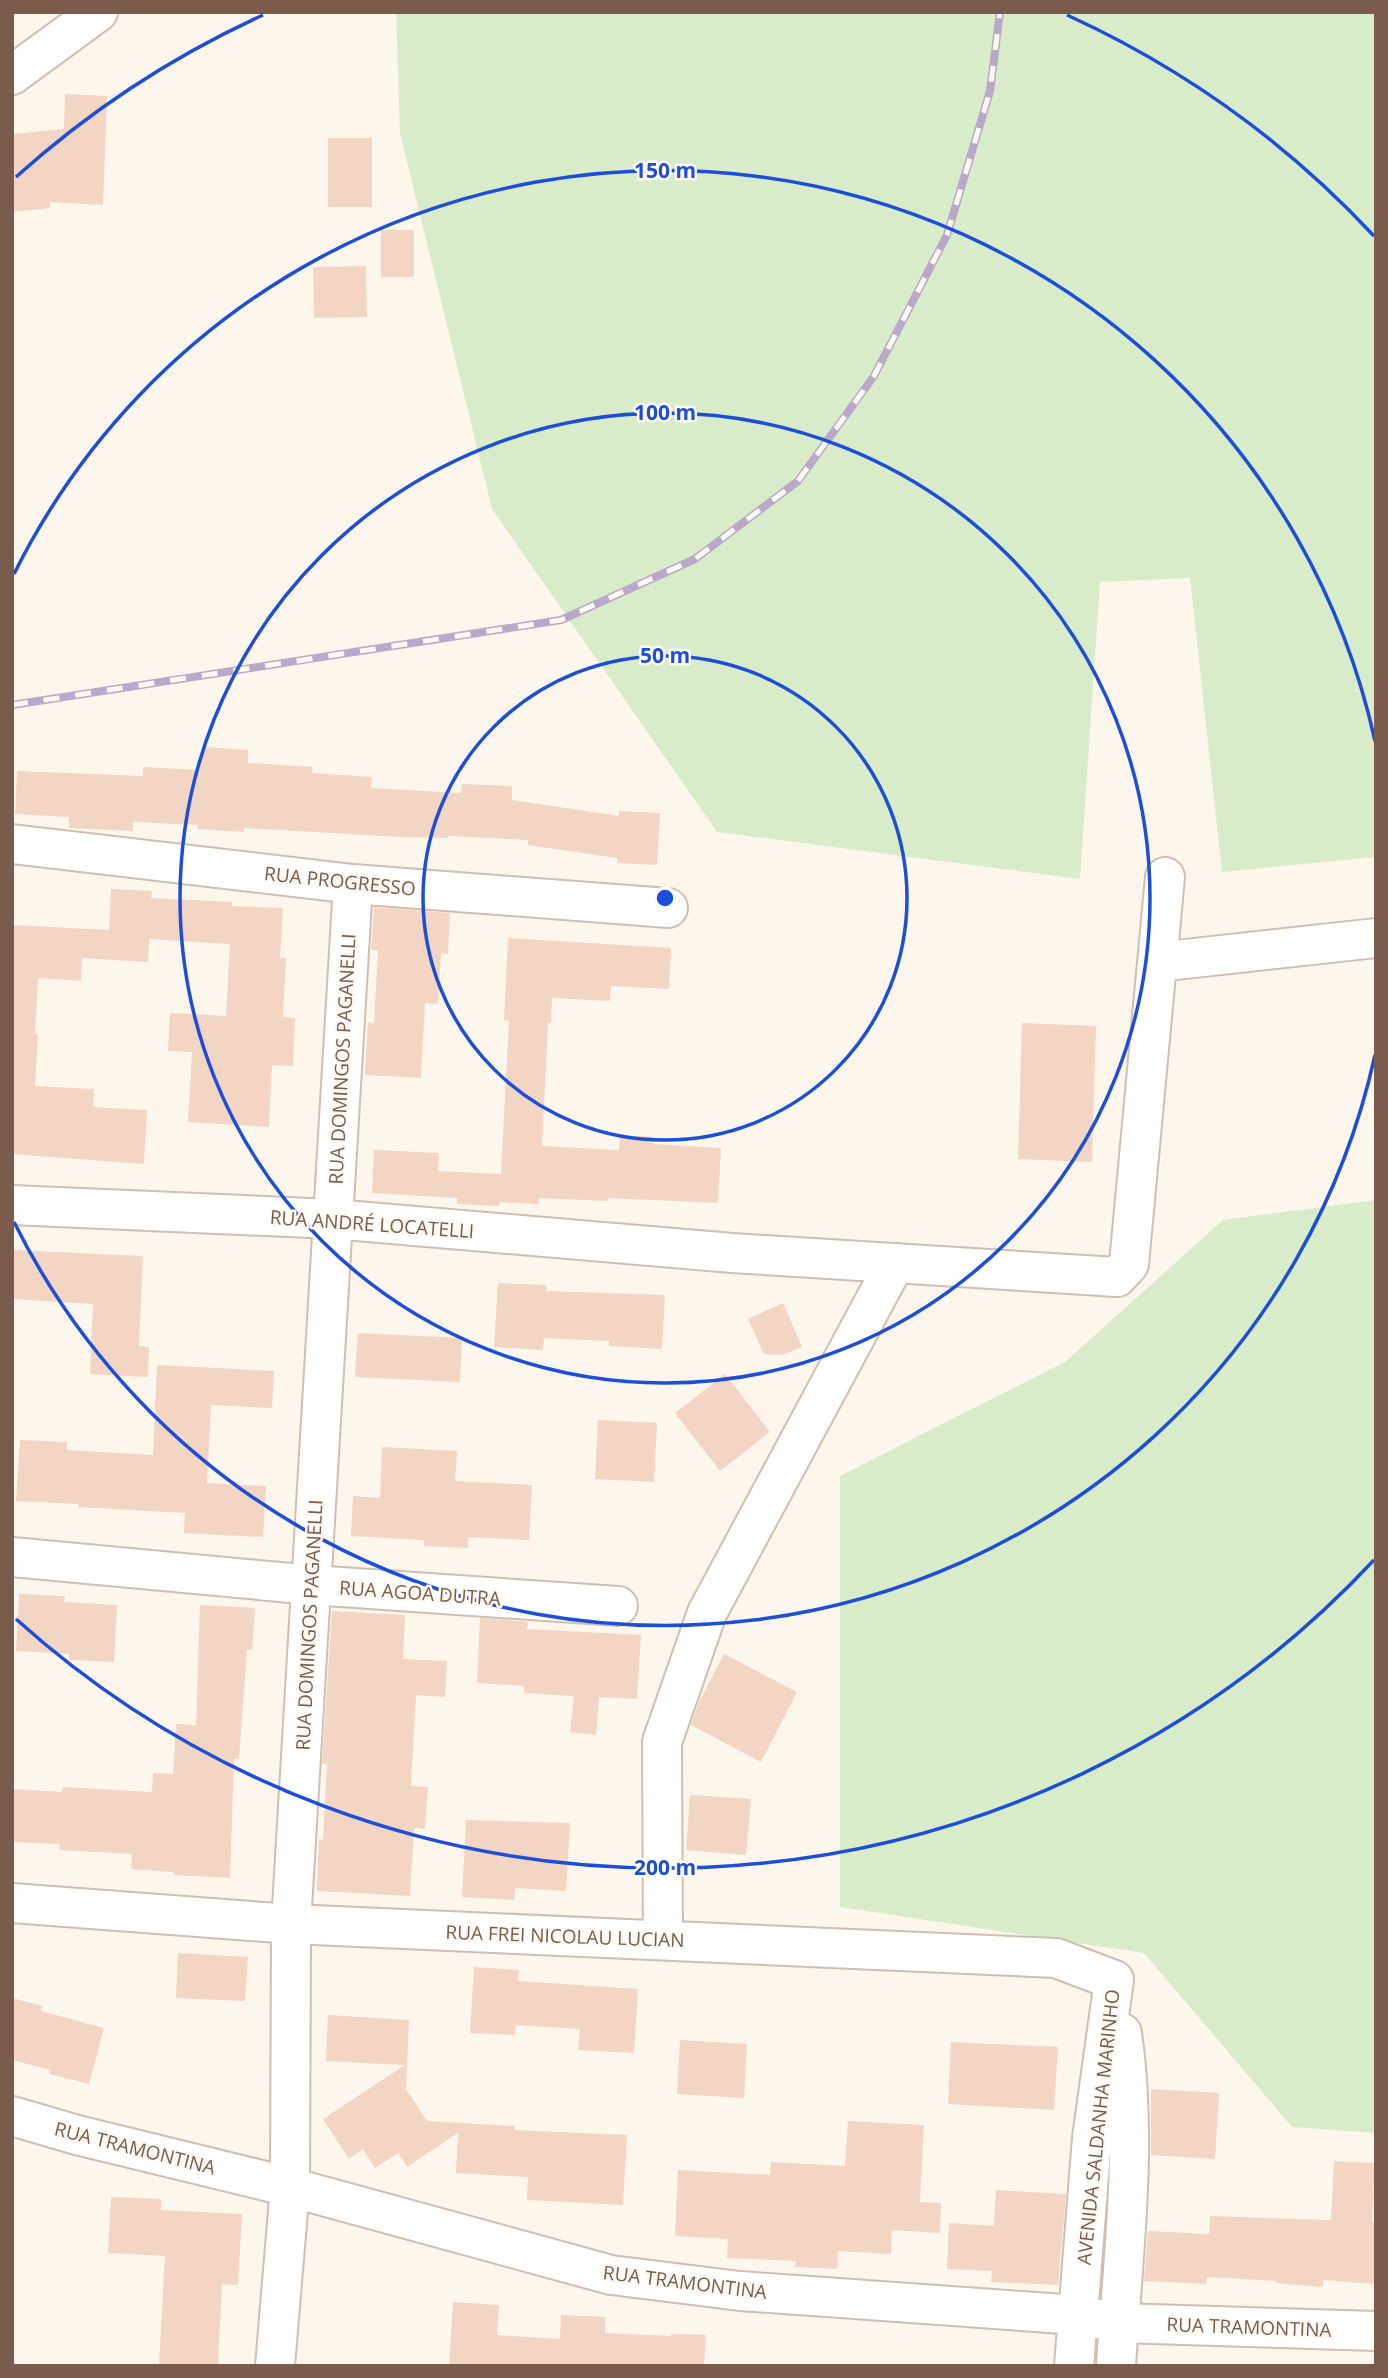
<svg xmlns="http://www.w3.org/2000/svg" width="1388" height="2378" viewBox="0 0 1388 2378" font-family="'Open Sans',sans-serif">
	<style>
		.green { fill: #d8ecc9 }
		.building { fill: #f3d5c3 }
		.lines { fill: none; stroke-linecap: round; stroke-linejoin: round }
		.minor-casing { stroke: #d1beb0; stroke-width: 42 }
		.minor { stroke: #fff; stroke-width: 38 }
		.rail-casing { stroke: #b9a8c9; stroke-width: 8 }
		.rail { stroke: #fffaf3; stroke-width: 5; stroke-dasharray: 16; stroke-linecap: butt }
		.ring { fill: none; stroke: #1d4ed8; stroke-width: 3.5 }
		.labels { text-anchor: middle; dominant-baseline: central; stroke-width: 5; stroke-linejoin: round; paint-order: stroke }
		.street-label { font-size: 19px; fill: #7a5c4d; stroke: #fffaf3 }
		.centre { fill: #1d4ed8; stroke: #fffaf3; stroke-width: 3.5 }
		.ring-label { font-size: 21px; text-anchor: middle; font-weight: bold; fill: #1d4ed8; stroke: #fffaf3; stroke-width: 5; stroke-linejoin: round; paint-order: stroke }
	</style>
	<rect width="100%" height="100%" fill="#fdf6ec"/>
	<g class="green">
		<path d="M 396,12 L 1376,12 L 1376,857 L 1222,872 L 1190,578 L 1100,582 L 1080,879 L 717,832 L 492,509 L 400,133 Z"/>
		<path d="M 1376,1200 L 1376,2133 L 1292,2127 L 1144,1953 L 840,1907 L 840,1476 L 1065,1362 L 1223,1220 Z"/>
	</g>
	<g class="building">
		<path d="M 65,94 L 107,96 L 103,205 L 50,202 L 50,208 L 12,212 L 12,134 L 64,129 Z"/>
		<rect x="328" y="138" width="44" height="69"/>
		<rect x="381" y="230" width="33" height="47"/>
		<path d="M 366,266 L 367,317 L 314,318 L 313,267 Z"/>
		<path d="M 202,747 L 248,750 L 248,763 L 313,767 L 312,773 L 372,777 L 371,788 L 461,793 L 462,784 L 512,786 L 512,800 L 619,816 L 619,811 L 660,813 L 657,865 L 617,863 L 617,858 L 528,845 L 528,840 L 448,836 L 448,838 L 400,837 L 244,828 L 244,832 L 197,829 L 198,825 L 133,822 L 133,831 L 69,828 L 69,817 L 15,814 L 17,771 L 143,776 L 143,767 L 200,770 Z"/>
		<path d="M 111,889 L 152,891 L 151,898 L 232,902 L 232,906 L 283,908 L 280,958 L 286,958 L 283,1017 L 295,1018 L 293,1066 L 272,1065 L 269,1127 L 188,1122 L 192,1052 L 168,1051 L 170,1013 L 226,1016 L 230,944 L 149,939 L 148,962 L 82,958 L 81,981 L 38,978 L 35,1034 L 38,1034 L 35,1086 L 94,1089 L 93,1107 L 147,1110 L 144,1164 L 12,1154 L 12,925 L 109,930 Z"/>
		<path d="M 374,907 L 450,913 L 448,954 L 441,953 L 438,1004 L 425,1003 L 421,1078 L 365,1075 L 368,1022 L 374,1023 L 378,950 L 371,950 Z"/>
		<path d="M 508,938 L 671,948 L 669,989 L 611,986 L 610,1001 L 552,998 L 551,1023 L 548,1023 L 542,1146 L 619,1150 L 620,1135 L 654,1137 L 653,1144 L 721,1148 L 718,1203 L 609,1198 L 608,1201 L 539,1198 L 539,1204 L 500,1202 L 499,1206 L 457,1204 L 457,1198 L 372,1193 L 374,1150 L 439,1153 L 438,1171 L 501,1174 L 509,1021 L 504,1020 Z"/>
		<path d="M 1022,1023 L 1096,1026 L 1092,1162 L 1018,1159 Z"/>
		<path d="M 12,1250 L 143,1256 L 139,1346 L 149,1347 L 148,1377 L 90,1374 L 93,1304 L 12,1299 Z"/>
		<path d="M 498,1283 L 546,1285 L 546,1291 L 665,1295 L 662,1349 L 609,1346 L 609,1341 L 544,1338 L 543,1350 L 494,1347 Z"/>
		<path d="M 783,1303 L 802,1347 L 782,1355 L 764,1354 L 748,1319 Z"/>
		<path d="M 358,1333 L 462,1338 L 460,1382 L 355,1377 Z"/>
		<path d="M 157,1365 L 274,1371 L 272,1408 L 211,1405 L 207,1483 L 266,1486 L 263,1537 L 184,1533 L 185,1513 L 78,1507 L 79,1504 L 16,1501 L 20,1440 L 67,1442 L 67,1450 L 153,1455 Z"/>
		<path d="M 725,1374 L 770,1432 L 720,1471 L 675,1413 Z"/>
		<path d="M 598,1420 L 657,1423 L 654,1482 L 595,1479 Z"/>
		<path d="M 382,1447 L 457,1451 L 455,1481 L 532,1485 L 529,1540 L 468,1537 L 468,1548 L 424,1546 L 424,1540 L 351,1536 L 353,1496 L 380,1498 Z"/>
		<path d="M 19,1594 L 65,1596 L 64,1602 L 117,1605 L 114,1662 L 69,1660 L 69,1654 L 16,1651 Z"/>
		<path d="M 200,1605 L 255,1608 L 252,1650 L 247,1650 L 239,1759 L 234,1759 L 230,1878 L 174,1875 L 174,1872 L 131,1869 L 132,1854 L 59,1850 L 60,1844 L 12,1842 L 12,1789 L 62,1792 L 63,1787 L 152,1792 L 153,1773 L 173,1774 L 176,1724 L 196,1725 Z"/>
		<path d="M 332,1611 L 405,1615 L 403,1659 L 447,1661 L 445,1697 L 416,1695 L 411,1786 L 428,1787 L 425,1829 L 414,1828 L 410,1896 L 317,1891 L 319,1839 L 323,1840 L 327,1764 L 322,1764 Z"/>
		<path d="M 480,1618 L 528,1622 L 527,1629 L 641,1635 L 637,1699 L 599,1697 L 596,1735 L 570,1732 L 574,1696 L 524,1693 L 524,1686 L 477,1683 Z"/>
		<path d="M 724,1654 L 797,1692 L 761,1762 L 691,1725 L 699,1702 Z"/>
		<path d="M 690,1795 L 751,1799 L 746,1855 L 686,1850 Z"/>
		<path d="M 466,1820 L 570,1823 L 566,1891 L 515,1888 L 514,1900 L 462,1897 Z"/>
		<path d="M 178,1953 L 248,1957 L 245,2001 L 176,1998 Z"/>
		<path d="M 474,1967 L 519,1970 L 518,1981 L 638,1989 L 634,2053 L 578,2050 L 580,2029 L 516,2025 L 515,2035 L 470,2033 Z"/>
		<path d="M 12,1998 L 42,2006 L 41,2011 L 104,2028 L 89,2084 L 49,2074 L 50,2070 L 12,2060 Z"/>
		<path d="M 328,2015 L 409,2020 L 406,2089 L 427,2121 L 514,2126 L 514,2130 L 627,2135 L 623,2205 L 527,2200 L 528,2177 L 456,2173 L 458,2133 L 407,2167 L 398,2153 L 375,2168 L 363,2149 L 349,2159 L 323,2119 L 405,2065 L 326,2061 Z"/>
		<path d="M 680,2040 L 747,2044 L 744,2098 L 677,2094 Z"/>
		<path d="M 951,2042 L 1058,2047 L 1054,2110 L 948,2104 Z"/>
		<path d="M 1151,2089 L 1219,2093 L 1215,2159 L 1151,2155 Z"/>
		<path d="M 848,2121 L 924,2125 L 920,2202 L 941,2203 L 940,2233 L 892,2230 L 891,2254 L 838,2251 L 837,2269 L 795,2267 L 796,2261 L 727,2258 L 728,2239 L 675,2236 L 678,2170 L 770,2175 L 771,2162 L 845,2166 Z"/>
		<path d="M 1334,2161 L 1375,2163 L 1372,2222 L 1376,2223 L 1376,2284 L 1323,2280 L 1323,2287 L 1276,2283 L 1276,2281 L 1207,2277 L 1206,2284 L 1144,2281 L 1148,2231 L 1209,2234 L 1210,2216 L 1331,2220 Z"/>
		<path d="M 996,2190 L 1066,2194 L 1058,2285 L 991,2282 L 992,2271 L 947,2269 L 949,2223 L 994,2226 Z"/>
		<path d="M 111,2197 L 161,2199 L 161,2210 L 242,2214 L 238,2285 L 222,2284 L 218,2366 L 159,2366 L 165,2256 L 108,2253 Z"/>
		<path d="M 453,2302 L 499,2305 L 497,2335 L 560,2339 L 561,2315 L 605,2317 L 605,2333 L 671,2336 L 671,2334 L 706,2335 L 704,2366 L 449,2366 Z"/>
	</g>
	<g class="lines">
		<g class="minor-casing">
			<g id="minor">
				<path d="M 12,75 L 98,12"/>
				<path d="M 12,844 L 353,884 L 668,908"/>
				<path d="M 1158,962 L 1376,938"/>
				<path d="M 12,1205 L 333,1219 L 732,1253 L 1117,1277 L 1129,1264 L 1165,877"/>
				<path d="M 12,1557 L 312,1585 L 618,1606"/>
				<path d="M 12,1903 L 291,1924 L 1056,1958 L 1114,1980"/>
				<path d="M 663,1940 L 662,1742 L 707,1613 L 895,1263"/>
				<path d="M 12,2116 L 77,2135 L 290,2187 L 611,2275 L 740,2291 L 1078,2315 L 1119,2323 L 1376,2331"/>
				<path d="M 275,2366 L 290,2187 L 291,1924 L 353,884"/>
				<path d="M 1074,2366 L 1092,2138 L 1114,1980"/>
				<path d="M 1116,2366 C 1123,2256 1138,2142 1122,2033"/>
			</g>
		</g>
		<use href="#minor" class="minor"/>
		<g class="rail-casing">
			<path id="rail" d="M 12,705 L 561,620 L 695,559 L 798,481 L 874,376 L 947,235 L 990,91 L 1000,12"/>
		</g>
		<use href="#rail" class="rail"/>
	</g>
	<g class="ring">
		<circle cx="665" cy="898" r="242"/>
		<circle cx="665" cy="898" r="485"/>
		<path d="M1375 1055A727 727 0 0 1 14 1222M14 574A727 727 0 0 1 1375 741"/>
		<path d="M1374 1560A970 970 0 0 1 16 1619M16 177A970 970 0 0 1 263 15M1067 15A970 970 0 0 1 1374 236"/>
	</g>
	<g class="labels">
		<g class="street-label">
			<text transform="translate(340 881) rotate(6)">RUA PROGRESSO</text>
			<text transform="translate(342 1059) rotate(-87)">RUA DOMINGOS PAGANELLI</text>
			<text transform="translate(372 1224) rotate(4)">RUA ANDRÉ LOCATELLI</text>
			<text transform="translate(420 1593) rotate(4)">RUA AGOA DUTRA</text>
			<text transform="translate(309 1625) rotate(-87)">RUA DOMINGOS PAGANELLI</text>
			<text transform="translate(565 1936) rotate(2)">RUA FREI NICOLAU LUCIAN</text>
			<text transform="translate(1098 2127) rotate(-84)">AVENIDA SALDANHA MARINHO</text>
			<text transform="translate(135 2148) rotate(14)">RUA TRAMONTINA</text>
			<text transform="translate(685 2282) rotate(7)">RUA TRAMONTINA</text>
			<text transform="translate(1249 2327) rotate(2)">RUA TRAMONTINA</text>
		</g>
	</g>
	<circle cx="665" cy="898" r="10" class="centre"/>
	<g class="ring-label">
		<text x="665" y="178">150 m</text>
		<text x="665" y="420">100 m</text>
		<text x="665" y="663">50 m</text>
		<text x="665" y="1875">200 m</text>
	</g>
	<rect width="1388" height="2378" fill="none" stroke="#7a5c4d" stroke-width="28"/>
</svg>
